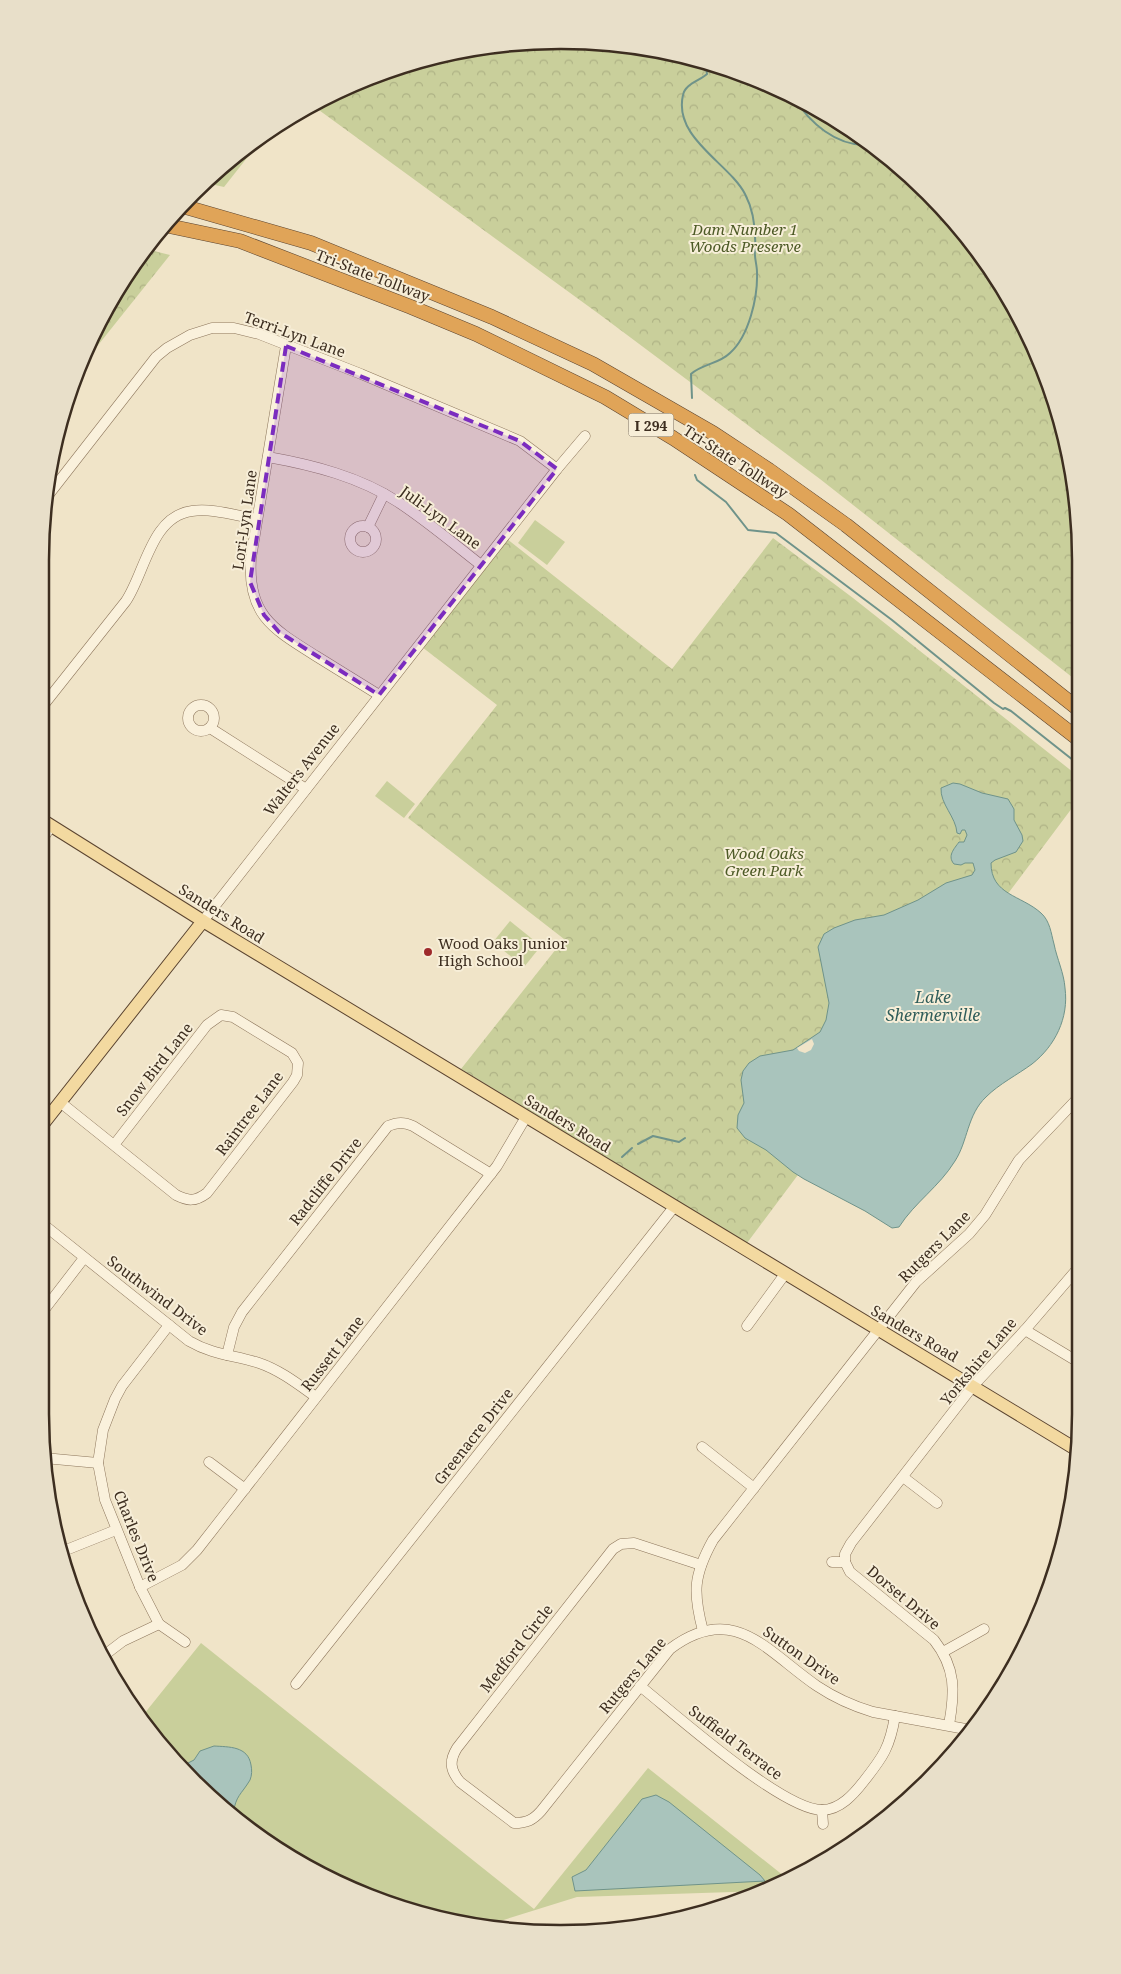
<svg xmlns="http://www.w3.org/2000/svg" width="1121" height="1974" viewBox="0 0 1121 1974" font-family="'Noto Serif',serif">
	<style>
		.grass { fill: #c9cf9b }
		.forest { fill: url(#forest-crowns) }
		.water { fill: #a9c4bc; stroke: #6f938a }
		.pier { fill: #f0e4c8 }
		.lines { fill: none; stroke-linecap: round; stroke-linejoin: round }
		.stream { stroke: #6f938a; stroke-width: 2 }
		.minor-casing { stroke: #8d765c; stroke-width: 11 }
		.major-casing { stroke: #5b4430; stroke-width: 14 }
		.highway-casing { stroke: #5b4430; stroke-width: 15 }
		.minor { stroke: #faf1dc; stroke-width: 10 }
		.major { stroke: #f3d9a0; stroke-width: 12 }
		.highway { stroke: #e0a458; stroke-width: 14 }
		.marked { fill: #7b2cbf; fill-opacity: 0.2; stroke: #7b2cbf; stroke-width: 4; stroke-dasharray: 10 6; stroke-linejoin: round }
		.poi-dot { fill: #9e2a2b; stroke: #f7eed8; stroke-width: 2 }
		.labels { text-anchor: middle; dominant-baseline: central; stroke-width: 4; stroke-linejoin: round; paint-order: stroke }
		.shield { fill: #f7eed8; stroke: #756857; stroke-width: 1 }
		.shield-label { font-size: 14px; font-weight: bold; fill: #3d2e20 }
		.park-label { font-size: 15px; font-style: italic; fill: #4d5a26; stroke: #f7eed8 }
		.street-label { font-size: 15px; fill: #3d2e20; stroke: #f7eed8 }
		.poi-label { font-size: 15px; fill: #3d2e20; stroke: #f7eed8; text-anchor: start }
		.water-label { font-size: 16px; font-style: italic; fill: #2f5d5a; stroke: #f7eed8 }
		.rim { fill: none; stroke: #3d2e20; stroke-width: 2.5 }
	</style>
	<defs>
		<pattern id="forest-crowns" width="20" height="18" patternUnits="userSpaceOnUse" patternTransform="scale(1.25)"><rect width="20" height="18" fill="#c9cf9b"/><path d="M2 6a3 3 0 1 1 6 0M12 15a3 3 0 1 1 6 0" fill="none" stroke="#aeb285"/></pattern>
	</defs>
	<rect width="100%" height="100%" fill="#f0e4c8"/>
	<g class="grass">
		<path d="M 535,520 L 565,542 L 547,565 L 518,543 Z"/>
		<path d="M 387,781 L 415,804 L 404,818 L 375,796 Z"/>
		<path d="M 510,921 L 541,946 L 524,967 L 493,942 Z"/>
		<path d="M 201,1643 L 534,1909 L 648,1768 L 789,1880 L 766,1891 L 577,1897 L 481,1927 L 426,1916 L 331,1880 L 271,1846 L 193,1782 L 147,1730 L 140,1719 Z"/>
	</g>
	<g class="forest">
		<path d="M 527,41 L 629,44 L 728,68 L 821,110 L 928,192 L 993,272 L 1053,393 L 1077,493 L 1077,681 L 820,479 L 599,314 L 312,105 L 331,94 L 426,58 Z"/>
		<path d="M 266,134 L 224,187 L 206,183 L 244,147 Z"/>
		<path d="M 146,249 L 170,255 L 83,364 L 110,300 Z"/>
		<path d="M 773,538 L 853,598 L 1078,776 L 1078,800 L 747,1243 L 461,1069 L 564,939 L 408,818 L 497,705 L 422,647 L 507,539 L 672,669 Z"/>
	</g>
	<g class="water">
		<path d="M 953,783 L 960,784 L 982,793 L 1008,799 L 1014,809 L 1014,820 L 1022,835 L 1023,841 L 1016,852 L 995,860 L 991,863 C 991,895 1021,895 1041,913 C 1050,921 1051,933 1054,944 C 1057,959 1064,973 1065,988 C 1069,1018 1055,1046 1032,1064 C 1017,1075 999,1084 986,1097 C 967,1115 968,1141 955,1161 C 939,1187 915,1202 899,1227 L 892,1228 L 865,1211 L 804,1179 L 793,1172 L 766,1150 L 745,1138 L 737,1128 L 738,1115 L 744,1103 L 741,1080 L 743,1071 L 749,1063 L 760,1056 L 793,1050 L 820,1032 L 826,1020 L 829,1003 L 818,947 L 824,934 L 834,928 L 855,920 L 884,915 L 918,900 L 946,883 L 972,875 L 975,870 L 973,863 L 965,863 L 961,865 L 954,864 C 947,856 954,849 959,842 L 964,842 L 967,835 L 965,830 L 962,830 L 960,834 L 957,833 C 956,817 940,804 941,788 Z"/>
		<path d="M 214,1746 C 229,1747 248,1746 251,1765 C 252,1770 252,1775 250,1780 C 241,1795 236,1795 233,1814 L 193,1782 L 180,1767 L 194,1760 L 200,1751 Z"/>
		<path d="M 656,1795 L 669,1802 L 760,1875 L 765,1881 L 575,1891 L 572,1877 L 586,1870 L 642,1799 Z"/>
	</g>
	<path class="pier" d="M 812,1039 L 814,1044 L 811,1050 L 805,1053 L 799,1051 L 797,1048 Z"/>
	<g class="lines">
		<g class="stream">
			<path d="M 794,98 C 810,123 836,146 867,145"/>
			<path d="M 692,398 L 691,374 C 702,364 719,364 730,353 C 749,336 758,297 757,272 C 757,265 754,257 755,250 C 756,231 754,211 745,194 C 729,163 673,138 683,95 C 685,84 699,81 707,74 L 706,66 L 702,62"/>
			<path d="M 695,475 L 697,480 L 726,502 L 748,530 L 776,533 L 892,620 L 994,703 L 1003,709 L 1005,708 L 1011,711 L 1078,764"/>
			<path d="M 638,1144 L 653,1136 L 679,1142 L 685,1138"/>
			<path d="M 622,1157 L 632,1148"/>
		</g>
		<g class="minor-casing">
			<g id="minor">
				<path d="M 286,346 L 251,558 C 247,615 273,629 316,656 C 337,669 358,682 379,695"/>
				<path d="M 268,457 C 313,465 360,477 398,502 C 427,521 454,544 481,565"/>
				<path d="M 46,498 L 156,357 L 167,348 L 190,335 L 212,328 L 234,328 L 259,334 L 361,374 L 520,441 L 557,469"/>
				<circle cx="363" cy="539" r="13"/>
				<path d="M 368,527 L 384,494"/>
				<circle cx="201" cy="718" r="13"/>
				<path d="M 42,707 L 126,601 C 145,573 151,516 192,511 C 213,508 237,516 257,519"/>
				<path d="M 210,728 L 306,789"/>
				<path d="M 42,840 L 51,826"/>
				<path d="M 203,921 L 557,469 L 585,436"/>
				<path d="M 60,1102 L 176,1195 C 188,1201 195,1202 207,1193 L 293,1082 L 297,1075 L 298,1063 L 292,1053 L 233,1017 L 221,1015 L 207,1025 L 114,1145"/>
				<path d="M 44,1225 L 189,1341 C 213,1355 234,1355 259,1363 C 280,1370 299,1385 316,1397"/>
				<path d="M 44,1310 L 84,1258"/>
				<path d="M 169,1325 L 122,1386 L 115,1399 L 103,1430 L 98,1463 L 105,1500 L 140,1587 L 159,1624 L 185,1642"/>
				<path d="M 747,1326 L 785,1274"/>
				<path d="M 1025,1330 L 1080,1363"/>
				<path d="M 227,1355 L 234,1327 L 242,1312 L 388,1126 C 398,1122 404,1122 413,1126 L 491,1174"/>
				<path d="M 702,1447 L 754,1488"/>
				<path d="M 44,1458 L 98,1463"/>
				<path d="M 209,1462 L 245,1489"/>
				<path d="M 903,1477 L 937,1503"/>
				<path d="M 61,1552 L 116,1530"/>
				<path d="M 832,1562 L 845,1562 L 850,1572 L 934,1640 C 956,1668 955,1692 949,1725"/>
				<path d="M 845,1562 L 845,1554 L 851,1543 L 973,1386 L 1025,1330 L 1079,1267"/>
				<path d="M 701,1565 L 634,1543 L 621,1544 L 613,1549 L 457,1748 C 449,1761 450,1770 460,1782 L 514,1823 C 527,1823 533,1820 541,1811 L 670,1649 C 734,1601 766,1651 817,1686 C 835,1698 853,1706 873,1712 L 971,1730"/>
				<path d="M 140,1587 L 182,1565 L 197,1550 L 497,1166 L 526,1117"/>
				<path d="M 703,1631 C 693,1593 693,1576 713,1540 L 916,1282 L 969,1234 L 985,1215 L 1019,1160 L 1079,1097"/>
				<path d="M 943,1652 L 984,1629"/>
				<path d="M 102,1657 L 123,1641 L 159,1624"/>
				<path d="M 296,1684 L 674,1207"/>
				<path d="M 640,1686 C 674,1713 782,1810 822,1810 C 840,1810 854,1794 864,1781 C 883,1757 890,1747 895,1716"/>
				<path d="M 822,1810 L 823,1824"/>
			</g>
		</g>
		<g class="major-casing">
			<g id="major">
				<path d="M 42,820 L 203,921 L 1079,1451"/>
				<path d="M 43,1124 L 203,921"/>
			</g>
		</g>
		<g class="highway-casing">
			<g id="highway">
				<path d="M 182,206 L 311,243 L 492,317 L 593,364 L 713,433 L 769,470 L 846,525 L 1077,708"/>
				<path d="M 164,225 L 240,241 L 411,307 L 476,334 L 605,397 L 673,438 L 788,514 L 1077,738"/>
			</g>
		</g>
		<use href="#minor" class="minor"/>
		<use href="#major" class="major"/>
		<use href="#highway" class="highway"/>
	</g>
	<path class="marked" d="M 286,346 L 520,441 L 557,469 L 379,695 L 279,632 L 264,615 L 250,582 Z"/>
	<circle class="poi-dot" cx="428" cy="952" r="5"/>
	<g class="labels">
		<rect class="shield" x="628.5" y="413.5" width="45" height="23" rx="4"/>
		<g class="shield-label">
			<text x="651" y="425">I 294</text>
		</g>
		<g class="park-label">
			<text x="745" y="229">Dam Number 1<tspan x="745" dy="17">Woods Preserve</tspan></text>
			<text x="764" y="853">Wood Oaks<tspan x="764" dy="17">Green Park</tspan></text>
		</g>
		<g class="street-label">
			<text transform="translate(373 275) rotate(21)">Tri-State Tollway</text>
			<text transform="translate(295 334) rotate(20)">Terri-Lyn Lane</text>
			<text transform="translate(736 461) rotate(33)">Tri-State Tollway</text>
			<text transform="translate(441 517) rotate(36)">Juli-Lyn Lane</text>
			<text transform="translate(244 520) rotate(-82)">Lori-Lyn Lane</text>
			<text transform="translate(301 769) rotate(-52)">Walters Avenue</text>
			<text transform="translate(222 913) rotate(32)">Sanders Road</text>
			<text transform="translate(154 1069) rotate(-52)">Snow Bird Lane</text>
			<text transform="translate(249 1113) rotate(-53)">Raintree Lane</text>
			<text transform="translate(568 1123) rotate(31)">Sanders Road</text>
			<text transform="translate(325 1181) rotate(-52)">Radcliffe Drive</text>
			<text transform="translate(934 1246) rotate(-45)">Rutgers Lane</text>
			<text transform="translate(158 1295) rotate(37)">Southwind Drive</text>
			<text transform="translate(915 1333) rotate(30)">Sanders Road</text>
			<text transform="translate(332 1353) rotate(-52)">Russett Lane</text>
			<text transform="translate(978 1361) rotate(-50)">Yorkshire Lane</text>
			<text transform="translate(473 1436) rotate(-52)">Greenacre Drive</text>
			<text transform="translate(137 1536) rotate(68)">Charles Drive</text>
			<text transform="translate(904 1597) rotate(40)">Dorset Drive</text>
			<text transform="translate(516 1648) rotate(-52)">Medford Circle</text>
			<text transform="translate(802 1655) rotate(35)">Sutton Drive</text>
			<text transform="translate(632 1675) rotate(-50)">Rutgers Lane</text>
			<text transform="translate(736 1742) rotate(37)">Suffield Terrace</text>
		</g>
		<g class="poi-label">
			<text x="438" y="943">Wood Oaks Junior<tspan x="438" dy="17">High School</tspan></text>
		</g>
		<g class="water-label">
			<text x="933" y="997">Lake<tspan x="933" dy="18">Shermerville</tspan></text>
		</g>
	</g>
	<path d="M0 0H1121V1974H0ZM560 49H561A511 511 0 0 1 1072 560V1414A511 511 0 0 1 561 1925H560A511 511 0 0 1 49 1414V560A511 511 0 0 1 560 49Z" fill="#e8dfc9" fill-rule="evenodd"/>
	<path class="rim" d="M560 49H561A511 511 0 0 1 1072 560V1414A511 511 0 0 1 561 1925H560A511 511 0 0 1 49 1414V560A511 511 0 0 1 560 49Z"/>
</svg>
